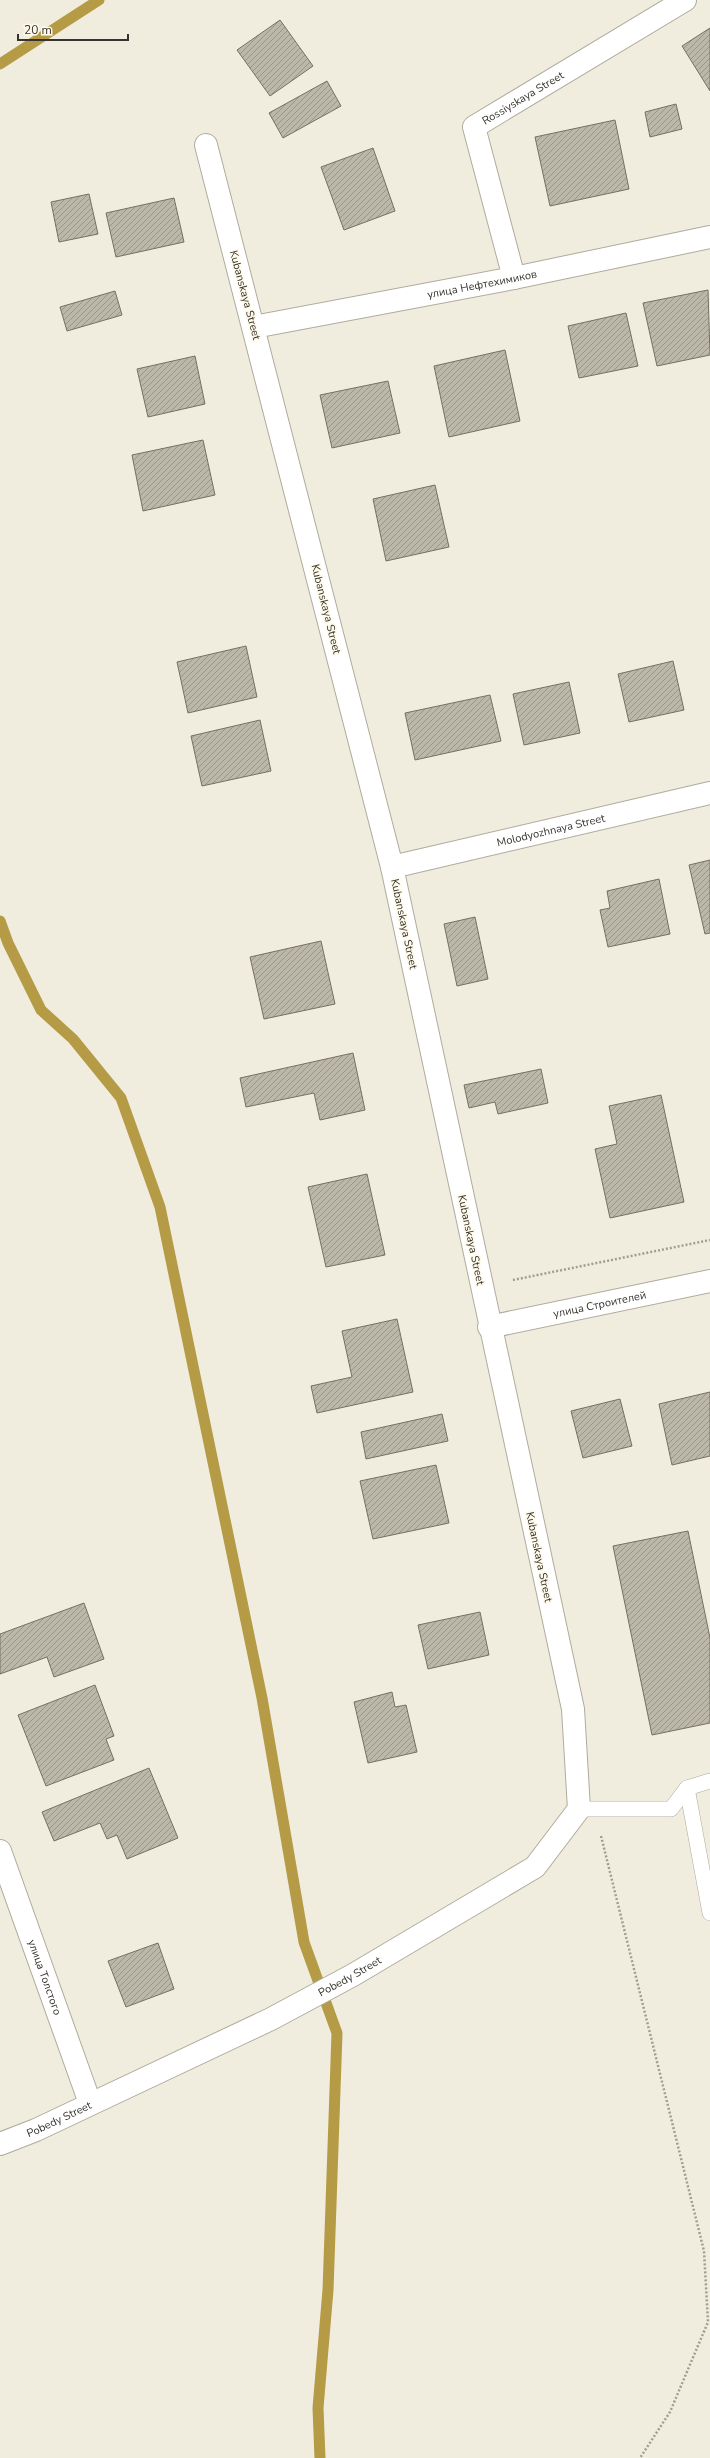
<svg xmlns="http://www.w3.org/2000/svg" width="710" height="2458" viewBox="0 0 710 2458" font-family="'Nunito Sans',sans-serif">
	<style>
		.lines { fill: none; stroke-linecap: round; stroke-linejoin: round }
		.stream { stroke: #b59b45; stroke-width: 11 }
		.building { fill: url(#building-hatch); stroke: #747063 }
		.lane-casing { stroke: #afab9d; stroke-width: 16 }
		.street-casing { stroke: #afab9d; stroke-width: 24 }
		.path { stroke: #a09d91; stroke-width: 2.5; stroke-dasharray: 2 2; stroke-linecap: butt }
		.lane { stroke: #fff; stroke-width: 15 }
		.street { stroke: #fff; stroke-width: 22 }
		.labels { text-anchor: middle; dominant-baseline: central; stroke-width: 3.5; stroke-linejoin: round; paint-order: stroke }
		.street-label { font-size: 11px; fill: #35332d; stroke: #fffaeb }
	</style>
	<defs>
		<pattern id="building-hatch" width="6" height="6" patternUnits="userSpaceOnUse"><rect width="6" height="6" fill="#bbb7a9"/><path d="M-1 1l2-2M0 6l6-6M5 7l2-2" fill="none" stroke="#99958a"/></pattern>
	</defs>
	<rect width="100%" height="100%" fill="#f1edde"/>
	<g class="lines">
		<g class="stream">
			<path d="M 0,64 L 99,0"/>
			<path d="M 0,921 L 8,943 L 41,1010 L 73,1039 L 121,1098 L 160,1207 L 262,1698 L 304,1942 L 337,2033 L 328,2290 L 318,2408 L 320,2458"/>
		</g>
	</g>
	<g class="building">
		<path d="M 280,20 L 313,66 L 270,96 L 237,50 Z"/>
		<path d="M 710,28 L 710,91 L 682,46 Z"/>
		<path d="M 327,81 L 341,106 L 283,138 L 269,113 Z"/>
		<path d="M 676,104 L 682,129 L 650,137 L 645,112 Z"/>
		<path d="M 615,120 L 629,189 L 550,206 L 535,137 Z"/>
		<path d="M 373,148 L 395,211 L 344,230 L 321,167 Z"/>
		<path d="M 89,194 L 98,234 L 59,242 L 51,202 Z"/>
		<path d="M 174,198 L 184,242 L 116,257 L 106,213 Z"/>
		<path d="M 708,290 L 710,355 L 657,366 L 643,303 Z"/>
		<path d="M 115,291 L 122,315 L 67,331 L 60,307 Z"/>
		<path d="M 626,313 L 638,366 L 579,378 L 568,326 Z"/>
		<path d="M 505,350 L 520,421 L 449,437 L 434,366 Z"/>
		<path d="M 195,356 L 205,404 L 148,417 L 137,369 Z"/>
		<path d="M 388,381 L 400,433 L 332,448 L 320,395 Z"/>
		<path d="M 203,440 L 215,495 L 143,511 L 132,455 Z"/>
		<path d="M 435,485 L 449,547 L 386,561 L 373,499 Z"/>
		<path d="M 246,646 L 257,697 L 188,713 L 177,662 Z"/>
		<path d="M 673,661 L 684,710 L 629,722 L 618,674 Z"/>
		<path d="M 569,682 L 580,733 L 524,745 L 513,694 Z"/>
		<path d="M 490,695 L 501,741 L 415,760 L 405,713 Z"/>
		<path d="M 260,720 L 271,771 L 202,786 L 191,736 Z"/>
		<path d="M 710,860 L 710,933 L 705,934 L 689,865 Z"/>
		<path d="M 659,879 L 670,934 L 608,947 L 600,910 L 610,908 L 607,891 Z"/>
		<path d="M 475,917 L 488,979 L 457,986 L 444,924 Z"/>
		<path d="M 321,941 L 335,1004 L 264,1019 L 250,957 Z"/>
		<path d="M 353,1053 L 365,1110 L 320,1120 L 314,1093 L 246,1107 L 240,1078 Z"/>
		<path d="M 541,1069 L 548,1103 L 498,1114 L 495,1102 L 469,1108 L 464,1085 Z"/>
		<path d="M 661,1095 L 684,1202 L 610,1218 L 595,1149 L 617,1144 L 609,1106 Z"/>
		<path d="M 367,1174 L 385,1255 L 326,1267 L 308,1187 Z"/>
		<path d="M 397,1319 L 413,1392 L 317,1413 L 311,1386 L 352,1377 L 342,1331 Z"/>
		<path d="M 710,1392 L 710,1456 L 672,1465 L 659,1404 Z"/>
		<path d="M 620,1399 L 632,1446 L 583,1458 L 571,1411 Z"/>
		<path d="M 442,1414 L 448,1441 L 366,1459 L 361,1432 Z"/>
		<path d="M 436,1465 L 449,1523 L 373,1539 L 360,1481 Z"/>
		<path d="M 688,1531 L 710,1638 L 710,1723 L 652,1735 L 613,1546 Z"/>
		<path d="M 84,1603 L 104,1659 L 54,1677 L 47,1657 L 0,1674 L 0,1634 Z"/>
		<path d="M 480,1612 L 489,1655 L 428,1669 L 418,1625 Z"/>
		<path d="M 95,1685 L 114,1736 L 106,1739 L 114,1760 L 46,1786 L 18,1715 Z"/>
		<path d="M 392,1692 L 395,1707 L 406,1705 L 417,1752 L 368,1763 L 354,1702 Z"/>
		<path d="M 149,1768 L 178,1838 L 127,1859 L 117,1835 L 107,1839 L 100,1823 L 54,1841 L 42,1812 Z"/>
		<path d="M 158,1943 L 174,1989 L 126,2007 L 108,1961 Z"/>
	</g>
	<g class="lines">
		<g class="lane-casing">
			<g id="lane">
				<path d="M 687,1788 L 710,1913"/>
				<path d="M 579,1809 L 671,1809 L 687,1788 L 710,1781"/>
			</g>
		</g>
		<g class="street-casing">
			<g id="street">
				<path id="s1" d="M 514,278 L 474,127 L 685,0"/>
				<path id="s2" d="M 254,327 L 514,278 L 710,237"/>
				<path id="s3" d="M 392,867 L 710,793"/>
				<path id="s4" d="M 489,1327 L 710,1281"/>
				<path id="s5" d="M 0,1851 L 90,2103"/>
				<path id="s6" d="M 0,2144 L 36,2130 L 271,2019 L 353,1975 L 535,1867 L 579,1809 L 573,1709 L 392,867 L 206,145"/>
			</g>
		</g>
		<g class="path">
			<path d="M 513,1280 L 710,1240"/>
			<path d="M 601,1836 L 704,2251 L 708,2322 L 670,2412 L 640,2458"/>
		</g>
		<use href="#lane" class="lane"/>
		<use href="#street" class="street"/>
	</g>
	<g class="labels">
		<g class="street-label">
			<text stroke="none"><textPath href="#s1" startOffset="213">Rossiyskaya Street</textPath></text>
			<text stroke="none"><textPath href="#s2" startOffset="232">улица Нефтехимиков</textPath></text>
			<text transform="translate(245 295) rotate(75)">Kubanskaya Street</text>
			<text transform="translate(326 609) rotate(76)">Kubanskaya Street</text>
			<text stroke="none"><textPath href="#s3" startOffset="163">Molodyozhnaya Street</textPath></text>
			<text transform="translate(404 924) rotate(78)">Kubanskaya Street</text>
			<text transform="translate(471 1240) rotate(78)">Kubanskaya Street</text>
			<text stroke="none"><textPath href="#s4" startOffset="113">улица Строителей</textPath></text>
			<text transform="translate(539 1557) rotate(78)">Kubanskaya Street</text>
			<text stroke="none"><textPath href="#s6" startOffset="388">Pobedy Street</textPath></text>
			<text stroke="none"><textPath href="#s5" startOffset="134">улица Толстого</textPath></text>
			<text stroke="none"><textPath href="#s6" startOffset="64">Pobedy Street</textPath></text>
		</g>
	</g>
	<path d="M18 34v6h110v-6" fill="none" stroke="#35332d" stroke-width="2"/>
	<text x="24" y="34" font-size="12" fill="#35332d" stroke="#fffaeb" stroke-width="3" paint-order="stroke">20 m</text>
</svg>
